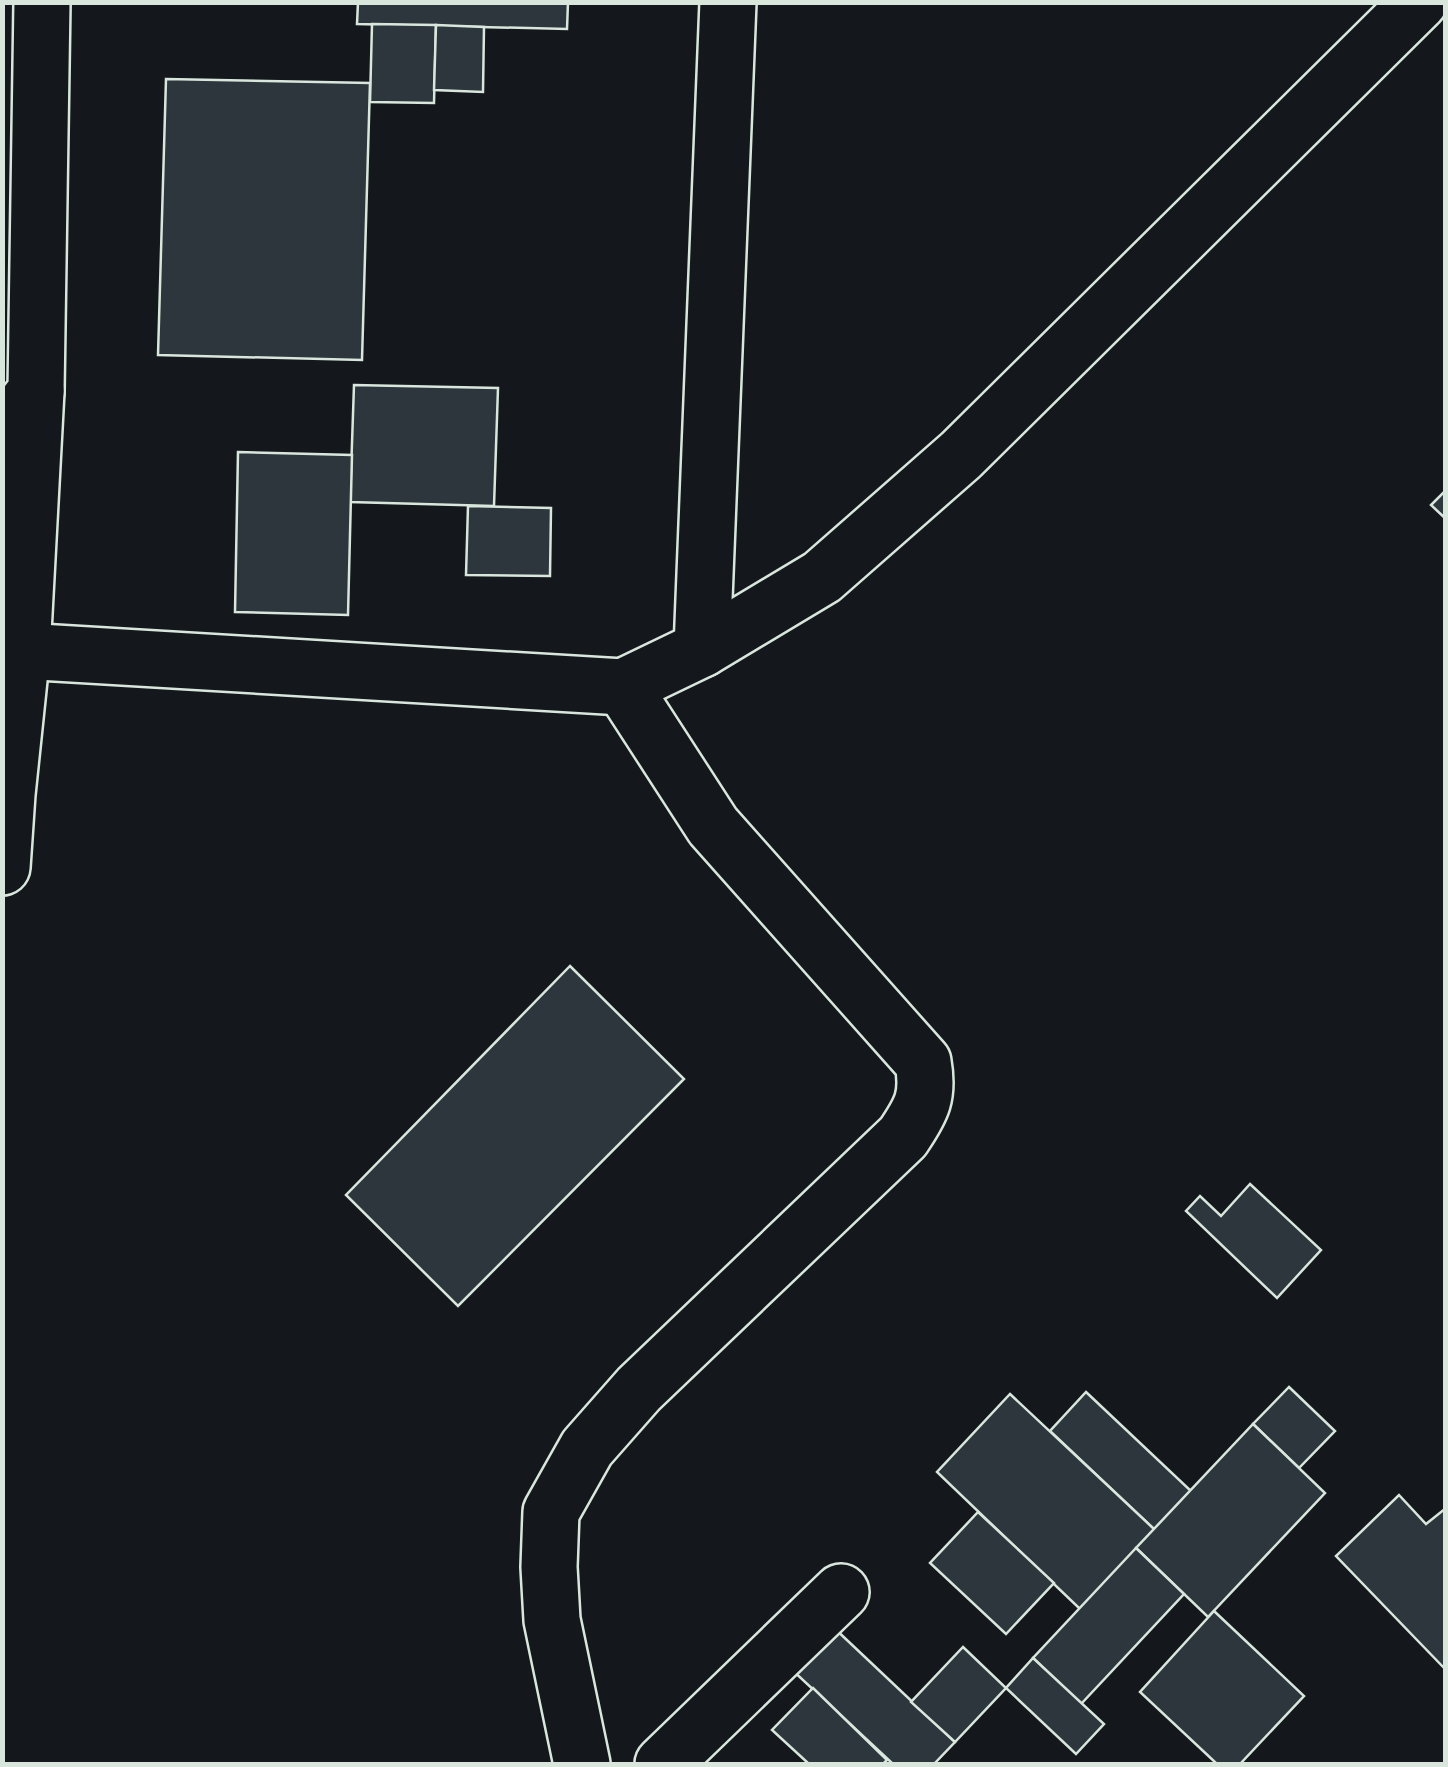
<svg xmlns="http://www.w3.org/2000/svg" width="1448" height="1767" viewBox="0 0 1448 1767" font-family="'DM Sans',sans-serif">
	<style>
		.building { fill: #2c363c; stroke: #d8e6dc; stroke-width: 2.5 }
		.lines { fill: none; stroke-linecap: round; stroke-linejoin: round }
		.minor-casing { stroke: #d8e6dc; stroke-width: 60 }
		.major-casing { stroke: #d8e6dc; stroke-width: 60 }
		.minor { stroke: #14181c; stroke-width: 55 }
		.major { stroke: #14181c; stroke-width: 55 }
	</style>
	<rect width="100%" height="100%" fill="#14181c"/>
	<g class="building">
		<path d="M 358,2 L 568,2 L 567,29 L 357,24 Z"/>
		<path d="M 372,24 L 436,25 L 434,103 L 370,102 Z"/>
		<path d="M 436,25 L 484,27 L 483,92 L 434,90 Z"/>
		<path d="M 166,79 L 370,83 L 362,360 L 158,355 Z"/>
		<path d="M 354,385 L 498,388 L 494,506 L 350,502 Z"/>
		<path d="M 238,452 L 352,455 L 348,615 L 235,612 Z"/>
		<path d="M 1446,490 L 1446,519 L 1431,505 Z"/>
		<path d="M 468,506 L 551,508 L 550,576 L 466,575 Z"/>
		<path d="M 570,966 L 684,1079 L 458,1306 L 346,1195 Z"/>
		<path d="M 1250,1184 L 1321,1250 L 1277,1298 L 1186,1211 L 1200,1196 L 1221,1216 Z"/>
		<path d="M 1289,1387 L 1335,1431 L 1299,1468 L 1253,1424 Z"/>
		<path d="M 1086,1392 L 1191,1491 L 1155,1530 L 1050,1431 Z"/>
		<path d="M 1010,1394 L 1155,1530 L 1080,1609 L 937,1472 Z"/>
		<path d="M 1253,1424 L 1325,1493 L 1208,1617 L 1136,1548 Z"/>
		<path d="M 1399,1495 L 1426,1524 L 1446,1508 L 1446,1670 L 1336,1556 Z"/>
		<path d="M 978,1512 L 1054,1583 L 1006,1634 L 930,1563 Z"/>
		<path d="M 1136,1548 L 1184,1594 L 1081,1704 L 1033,1658 Z"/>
		<path d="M 1214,1611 L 1304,1696 L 1240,1764 L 1217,1764 L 1140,1692 Z"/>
		<path d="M 831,1625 L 955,1742 L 934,1764 L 893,1764 L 790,1668 Z"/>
		<path d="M 963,1647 L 1006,1688 L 955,1742 L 911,1702 Z"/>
		<path d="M 1033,1658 L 1104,1724 L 1076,1754 L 1006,1688 Z"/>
		<path d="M 813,1688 L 887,1760 L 883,1764 L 809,1764 L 772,1730 Z"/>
	</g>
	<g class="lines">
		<g class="minor-casing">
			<g id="minor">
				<path d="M 702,649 L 822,577 L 961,455 L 1419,2"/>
				<path d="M 22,651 L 623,687 L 702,649 L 728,2"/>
				<path d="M 2,867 L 7,794 L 22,651 L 36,391"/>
				<path d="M 582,1764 L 552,1620 L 549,1567 L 551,1512 L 587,1448 L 639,1389 L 903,1137 C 922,1109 929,1096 923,1062 L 713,826 L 623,687"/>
				<path d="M 663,1764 L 841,1592"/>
			</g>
		</g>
		<g class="major-casing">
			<path id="major" d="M 2,435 L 36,391 L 42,2"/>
		</g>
		<use href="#minor" class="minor"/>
		<use href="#major" class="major"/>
	</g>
	<rect width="1448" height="1767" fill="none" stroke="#d8e6dc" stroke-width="10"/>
</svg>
